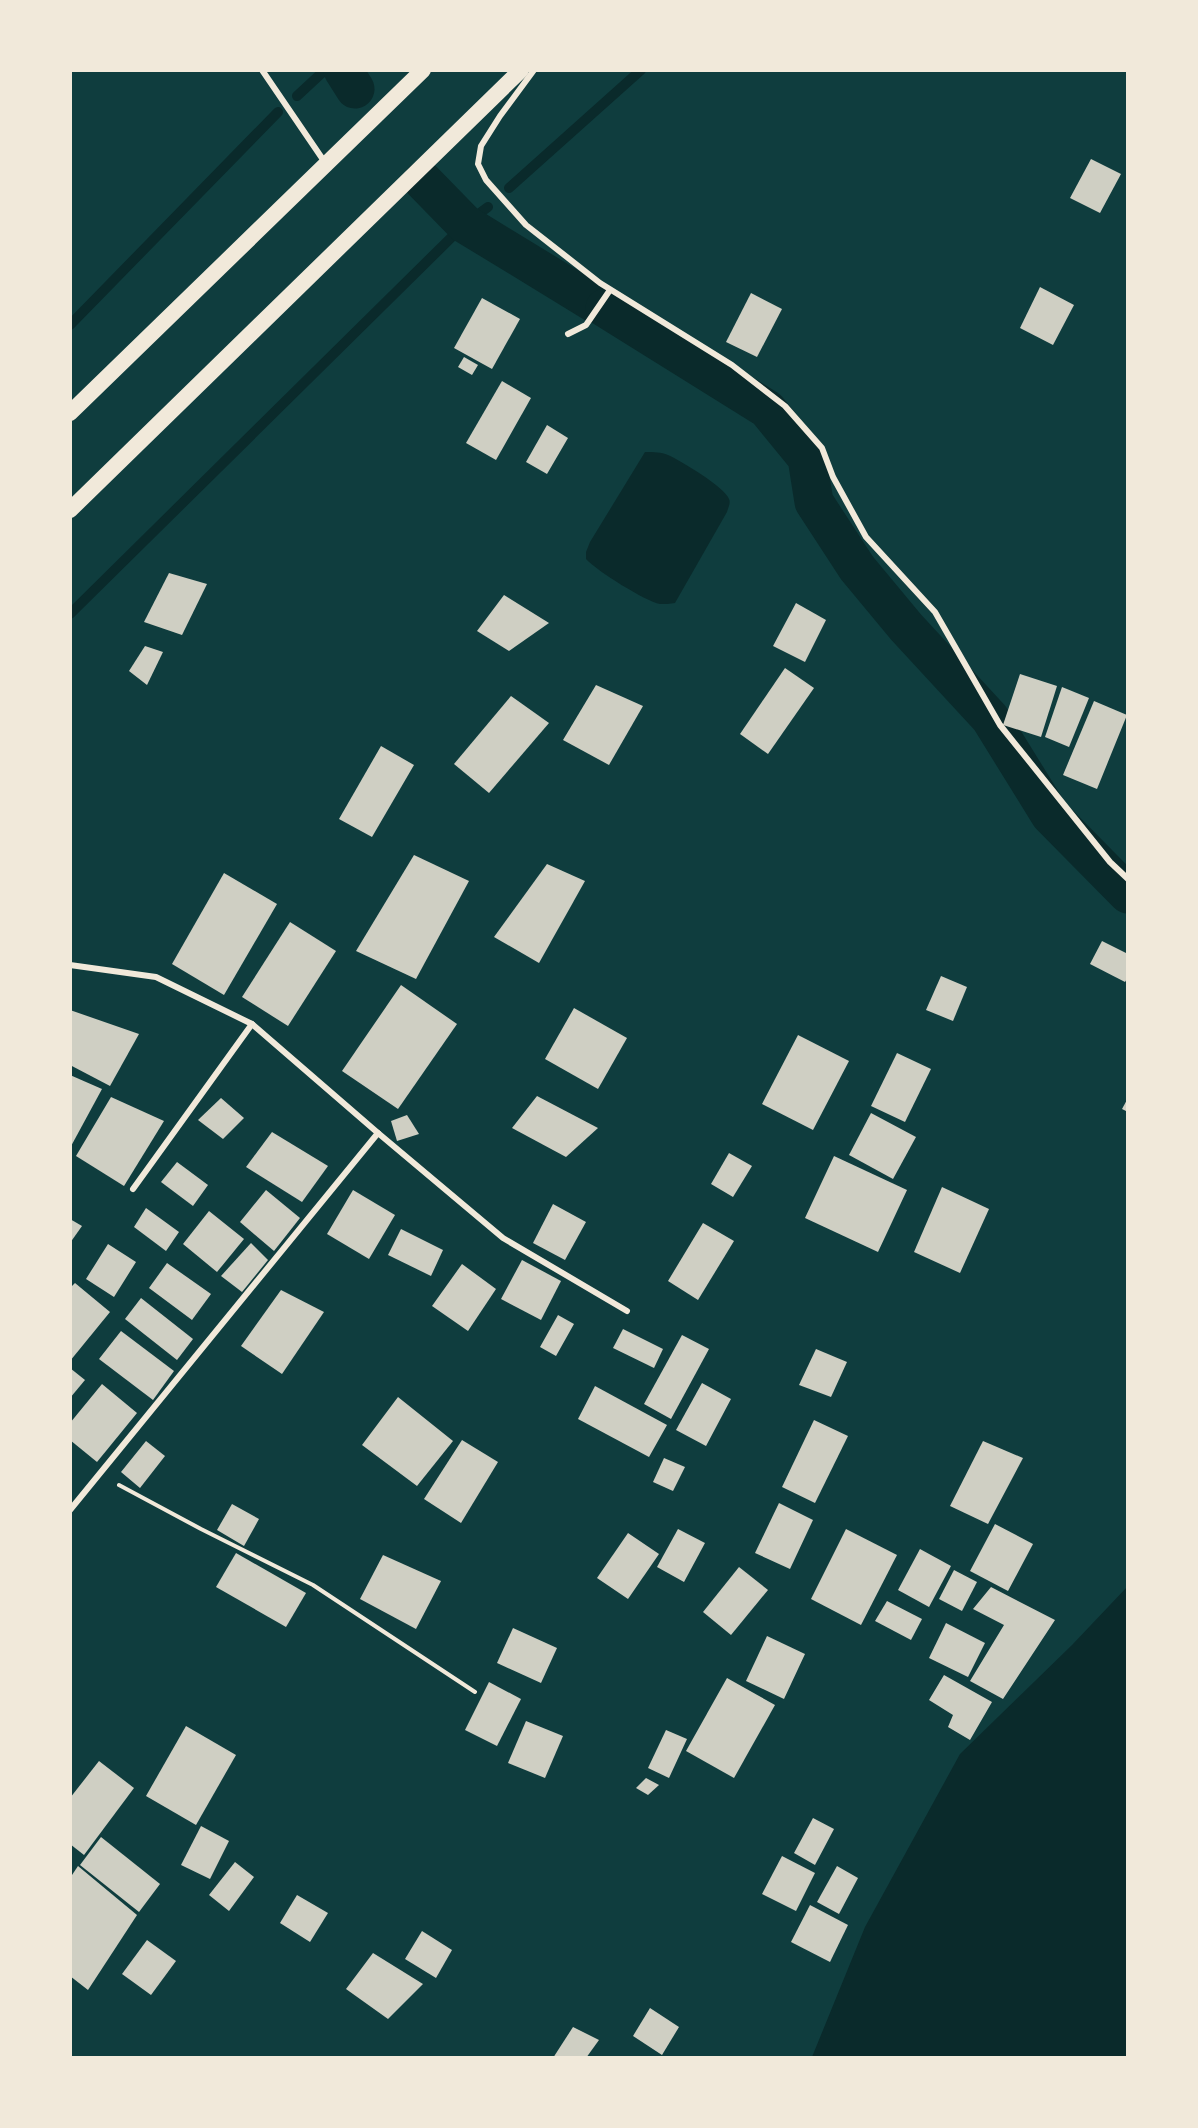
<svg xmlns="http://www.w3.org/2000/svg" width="1198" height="2128" viewBox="0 0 1198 2128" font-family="Helvetica,sans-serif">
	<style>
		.water { fill: #0a2a2b }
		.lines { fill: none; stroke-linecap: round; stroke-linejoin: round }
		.stream { stroke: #0a2a2b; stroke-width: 10 }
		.canal { stroke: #0a2a2b; stroke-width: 39 }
		.building { fill: #cfcfc3 }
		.path { stroke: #f1e9da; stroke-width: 4 }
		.minor { stroke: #f1e9da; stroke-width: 6 }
		.trunk { stroke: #f1e9da; stroke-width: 16 }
	</style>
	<rect width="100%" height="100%" fill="#0f3d3e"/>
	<g class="water">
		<path d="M 645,452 C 654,452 661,452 668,455 C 681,461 725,487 729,499 C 731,503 728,508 727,512 L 675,603 C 670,604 665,604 660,604 C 645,601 597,571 586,559 L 586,552 L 590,542 Z"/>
		<path d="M 1127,1587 L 1127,2057 L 812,2057 L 865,1927 L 960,1754 L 1072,1645 Z"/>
	</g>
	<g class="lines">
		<g class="stream">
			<path d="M 297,96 L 325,70"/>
			<path d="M 509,188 L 641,70"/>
			<path d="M 70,325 L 278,112"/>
			<path d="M 70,614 L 465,224 L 488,207"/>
		</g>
		<g class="canal">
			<path d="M 343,70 L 355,89"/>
			<path d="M 423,181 L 465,224 L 596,304"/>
			<path d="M 605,308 L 767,409 L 807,458 L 814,502 L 857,568 L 906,627 L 990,718 L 1050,815 L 1128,894"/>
		</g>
	</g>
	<g class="building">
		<path d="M 1091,159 L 1121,174 L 1100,213 L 1070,198 Z"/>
		<path d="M 1040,287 L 1074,305 L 1053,345 L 1020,328 Z"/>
		<path d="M 751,293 L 782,309 L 757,357 L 726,342 Z"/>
		<path d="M 482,298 L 520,319 L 492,369 L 454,348 Z"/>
		<path d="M 464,357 L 478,365 L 472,375 L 458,367 Z"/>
		<path d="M 502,381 L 531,398 L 496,460 L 466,443 Z"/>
		<path d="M 547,425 L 568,438 L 547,474 L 526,462 Z"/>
		<path d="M 169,573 L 207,584 L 182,635 L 144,622 Z"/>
		<path d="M 504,595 L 549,623 L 509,651 L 477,631 Z"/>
		<path d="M 796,603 L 826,620 L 805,662 L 773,646 Z"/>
		<path d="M 145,646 L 163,652 L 147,685 L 129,671 Z"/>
		<path d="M 785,668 L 814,688 L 768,754 L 740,734 Z"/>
		<path d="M 1020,674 L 1057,686 L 1041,737 L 1003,725 Z"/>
		<path d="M 596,685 L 643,706 L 609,765 L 563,740 Z"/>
		<path d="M 1062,687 L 1089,698 L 1069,747 L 1045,737 Z"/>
		<path d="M 511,696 L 549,723 L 489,793 L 454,764 Z"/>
		<path d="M 1094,701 L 1127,715 L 1097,789 L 1063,775 Z"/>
		<path d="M 381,746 L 414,765 L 372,837 L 339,819 Z"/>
		<path d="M 414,855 L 469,881 L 416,979 L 356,951 Z"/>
		<path d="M 547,864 L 585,881 L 539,963 L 494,937 Z"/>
		<path d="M 224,873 L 277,904 L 224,995 L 172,964 Z"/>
		<path d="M 290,922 L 336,951 L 288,1026 L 242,997 Z"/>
		<path d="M 1102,941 L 1128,954 L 1128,977 L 1125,982 L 1090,964 Z"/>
		<path d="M 941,976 L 967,987 L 953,1021 L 926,1010 Z"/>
		<path d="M 401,985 L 457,1024 L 398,1109 L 342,1071 Z"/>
		<path d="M 574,1008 L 627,1038 L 598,1089 L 545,1059 Z"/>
		<path d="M 70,1010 L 139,1034 L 110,1086 L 70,1065 Z"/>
		<path d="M 798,1035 L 849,1061 L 813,1130 L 762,1104 Z"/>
		<path d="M 897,1053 L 931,1069 L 905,1122 L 871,1106 Z"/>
		<path d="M 70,1075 L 102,1089 L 70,1148 Z"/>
		<path d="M 537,1096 L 598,1128 L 566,1157 L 512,1128 Z"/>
		<path d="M 111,1097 L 164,1121 L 124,1186 L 76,1156 Z"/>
		<path d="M 221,1098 L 244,1118 L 223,1139 L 198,1120 Z"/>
		<path d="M 1128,1098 L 1128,1112 L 1122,1109 Z"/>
		<path d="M 871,1113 L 916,1137 L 893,1179 L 849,1155 Z"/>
		<path d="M 407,1115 L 419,1134 L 397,1141 L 391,1121 Z"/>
		<path d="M 272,1132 L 328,1166 L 302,1202 L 246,1167 Z"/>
		<path d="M 729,1153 L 752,1166 L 733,1197 L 711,1184 Z"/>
		<path d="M 834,1156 L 907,1190 L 878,1252 L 805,1218 Z"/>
		<path d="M 177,1162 L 208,1185 L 193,1206 L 161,1182 Z"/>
		<path d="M 942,1187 L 989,1209 L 960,1273 L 914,1252 Z"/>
		<path d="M 266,1190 L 300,1218 L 274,1251 L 240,1222 Z"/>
		<path d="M 353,1190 L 395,1215 L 369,1259 L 327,1234 Z"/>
		<path d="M 553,1204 L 586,1222 L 565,1260 L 533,1243 Z"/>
		<path d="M 146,1208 L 179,1232 L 166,1251 L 134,1227 Z"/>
		<path d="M 209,1211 L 244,1239 L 217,1272 L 183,1244 Z"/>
		<path d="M 70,1219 L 82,1226 L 70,1243 Z"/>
		<path d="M 703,1223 L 734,1241 L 698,1300 L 668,1281 Z"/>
		<path d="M 401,1229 L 443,1250 L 431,1276 L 388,1255 Z"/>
		<path d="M 251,1243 L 268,1260 L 242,1292 L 221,1276 Z"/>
		<path d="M 108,1244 L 136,1262 L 114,1297 L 86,1279 Z"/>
		<path d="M 522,1260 L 561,1281 L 541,1320 L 501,1299 Z"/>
		<path d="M 167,1263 L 211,1294 L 192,1320 L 149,1288 Z"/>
		<path d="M 462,1264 L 496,1289 L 468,1331 L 432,1306 Z"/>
		<path d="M 75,1283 L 110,1312 L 70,1361 L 70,1288 Z"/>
		<path d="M 281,1290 L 324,1312 L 282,1374 L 241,1346 Z"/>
		<path d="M 141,1298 L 193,1339 L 177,1360 L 125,1319 Z"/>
		<path d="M 558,1315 L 574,1324 L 556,1356 L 540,1347 Z"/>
		<path d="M 623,1329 L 663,1349 L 654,1368 L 613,1348 Z"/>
		<path d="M 121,1331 L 174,1371 L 153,1400 L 99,1359 Z"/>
		<path d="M 682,1335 L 709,1349 L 671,1419 L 644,1404 Z"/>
		<path d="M 816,1349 L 847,1362 L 831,1397 L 799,1385 Z"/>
		<path d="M 70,1368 L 85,1380 L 70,1398 Z"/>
		<path d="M 702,1383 L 731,1399 L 706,1446 L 676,1430 Z"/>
		<path d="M 102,1384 L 137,1413 L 97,1462 L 70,1440 L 70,1423 Z"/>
		<path d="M 595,1386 L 667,1425 L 649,1457 L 578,1419 Z"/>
		<path d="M 398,1397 L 453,1441 L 417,1486 L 362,1445 Z"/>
		<path d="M 814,1420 L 848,1436 L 815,1503 L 782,1487 Z"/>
		<path d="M 462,1440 L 498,1462 L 461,1523 L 424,1499 Z"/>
		<path d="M 146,1441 L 165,1456 L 140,1488 L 121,1472 Z"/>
		<path d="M 983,1441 L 1023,1458 L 988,1524 L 950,1506 Z"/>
		<path d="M 664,1458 L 685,1467 L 673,1491 L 653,1482 Z"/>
		<path d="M 779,1503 L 813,1520 L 790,1569 L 755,1553 Z"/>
		<path d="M 232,1504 L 259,1519 L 244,1546 L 217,1530 Z"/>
		<path d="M 995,1524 L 1033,1544 L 1008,1591 L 970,1571 Z"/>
		<path d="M 678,1529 L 705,1543 L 684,1582 L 657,1567 Z"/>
		<path d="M 846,1529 L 897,1555 L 861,1625 L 811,1599 Z"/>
		<path d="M 628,1533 L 659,1554 L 628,1599 L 597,1578 Z"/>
		<path d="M 920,1549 L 951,1566 L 929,1607 L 898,1590 Z"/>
		<path d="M 236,1553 L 306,1593 L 286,1627 L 216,1587 Z"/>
		<path d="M 383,1555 L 441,1581 L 416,1629 L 360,1599 Z"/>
		<path d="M 739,1567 L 768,1590 L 731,1635 L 703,1612 Z"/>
		<path d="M 954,1570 L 977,1582 L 962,1611 L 939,1599 Z"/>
		<path d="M 991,1587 L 1055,1620 L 1003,1699 L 970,1681 L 1004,1625 L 973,1609 Z"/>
		<path d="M 887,1601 L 922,1619 L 911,1640 L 875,1621 Z"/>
		<path d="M 946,1623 L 985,1643 L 968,1677 L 929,1658 Z"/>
		<path d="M 513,1628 L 557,1648 L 541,1683 L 497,1663 Z"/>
		<path d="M 767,1636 L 805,1654 L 784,1699 L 746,1681 Z"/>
		<path d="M 944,1675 L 992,1702 L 970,1740 L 948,1727 L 953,1715 L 929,1700 Z"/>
		<path d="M 727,1678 L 775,1705 L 734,1778 L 686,1751 Z"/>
		<path d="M 489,1682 L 521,1699 L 497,1746 L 465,1730 Z"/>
		<path d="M 526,1721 L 563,1736 L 545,1778 L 508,1763 Z"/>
		<path d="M 186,1726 L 236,1755 L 196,1825 L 146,1796 Z"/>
		<path d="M 666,1730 L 687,1739 L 669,1778 L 648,1768 Z"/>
		<path d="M 99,1761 L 134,1788 L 84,1855 L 70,1844 L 70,1798 Z"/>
		<path d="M 646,1778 L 659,1785 L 648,1795 L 636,1788 Z"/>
		<path d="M 813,1818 L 834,1829 L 815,1865 L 794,1853 Z"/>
		<path d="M 201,1826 L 229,1841 L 210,1879 L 181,1865 Z"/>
		<path d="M 101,1837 L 160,1884 L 139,1912 L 80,1865 Z"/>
		<path d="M 782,1856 L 815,1873 L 796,1911 L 762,1894 Z"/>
		<path d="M 235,1862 L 254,1877 L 229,1911 L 209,1895 Z"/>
		<path d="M 78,1866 L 137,1915 L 88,1990 L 70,1976 L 70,1878 Z"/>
		<path d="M 837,1866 L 858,1878 L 839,1914 L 817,1902 Z"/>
		<path d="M 297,1895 L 328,1913 L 310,1942 L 280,1923 Z"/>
		<path d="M 810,1905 L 848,1925 L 830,1962 L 791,1942 Z"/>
		<path d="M 422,1931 L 452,1950 L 436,1978 L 405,1959 Z"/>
		<path d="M 147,1940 L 176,1961 L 151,1995 L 122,1974 Z"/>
		<path d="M 373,1953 L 423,1984 L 388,2019 L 346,1989 Z"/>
		<path d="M 650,2008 L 679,2027 L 662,2055 L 633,2036 Z"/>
		<path d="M 573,2027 L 599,2040 L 586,2058 L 553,2058 Z"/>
	</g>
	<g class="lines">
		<path class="path" d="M 119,1485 L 201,1529 L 313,1585 L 475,1692"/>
		<g class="minor">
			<path d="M 262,70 L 326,164"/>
			<path d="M 534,70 L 500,116 L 481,146 L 478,164 L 486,180 L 526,225 L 600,283 L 732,365 L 785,406 L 822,448 L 833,477 L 866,537 L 935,612 L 1000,725 L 1110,862 L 1128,879"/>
			<path d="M 568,334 L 586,325 L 610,290"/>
			<path d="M 70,965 L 156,977 L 252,1024 L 378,1133 L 70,1510"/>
			<path d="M 378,1133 L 503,1238 L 627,1311"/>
			<path d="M 133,1189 L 252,1024"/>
		</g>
		<g class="trunk">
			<path d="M 70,413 L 423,70"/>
			<path d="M 70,510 L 521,70"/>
		</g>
	</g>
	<rect width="1198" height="2128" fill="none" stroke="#f1e9da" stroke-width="144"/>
</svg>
